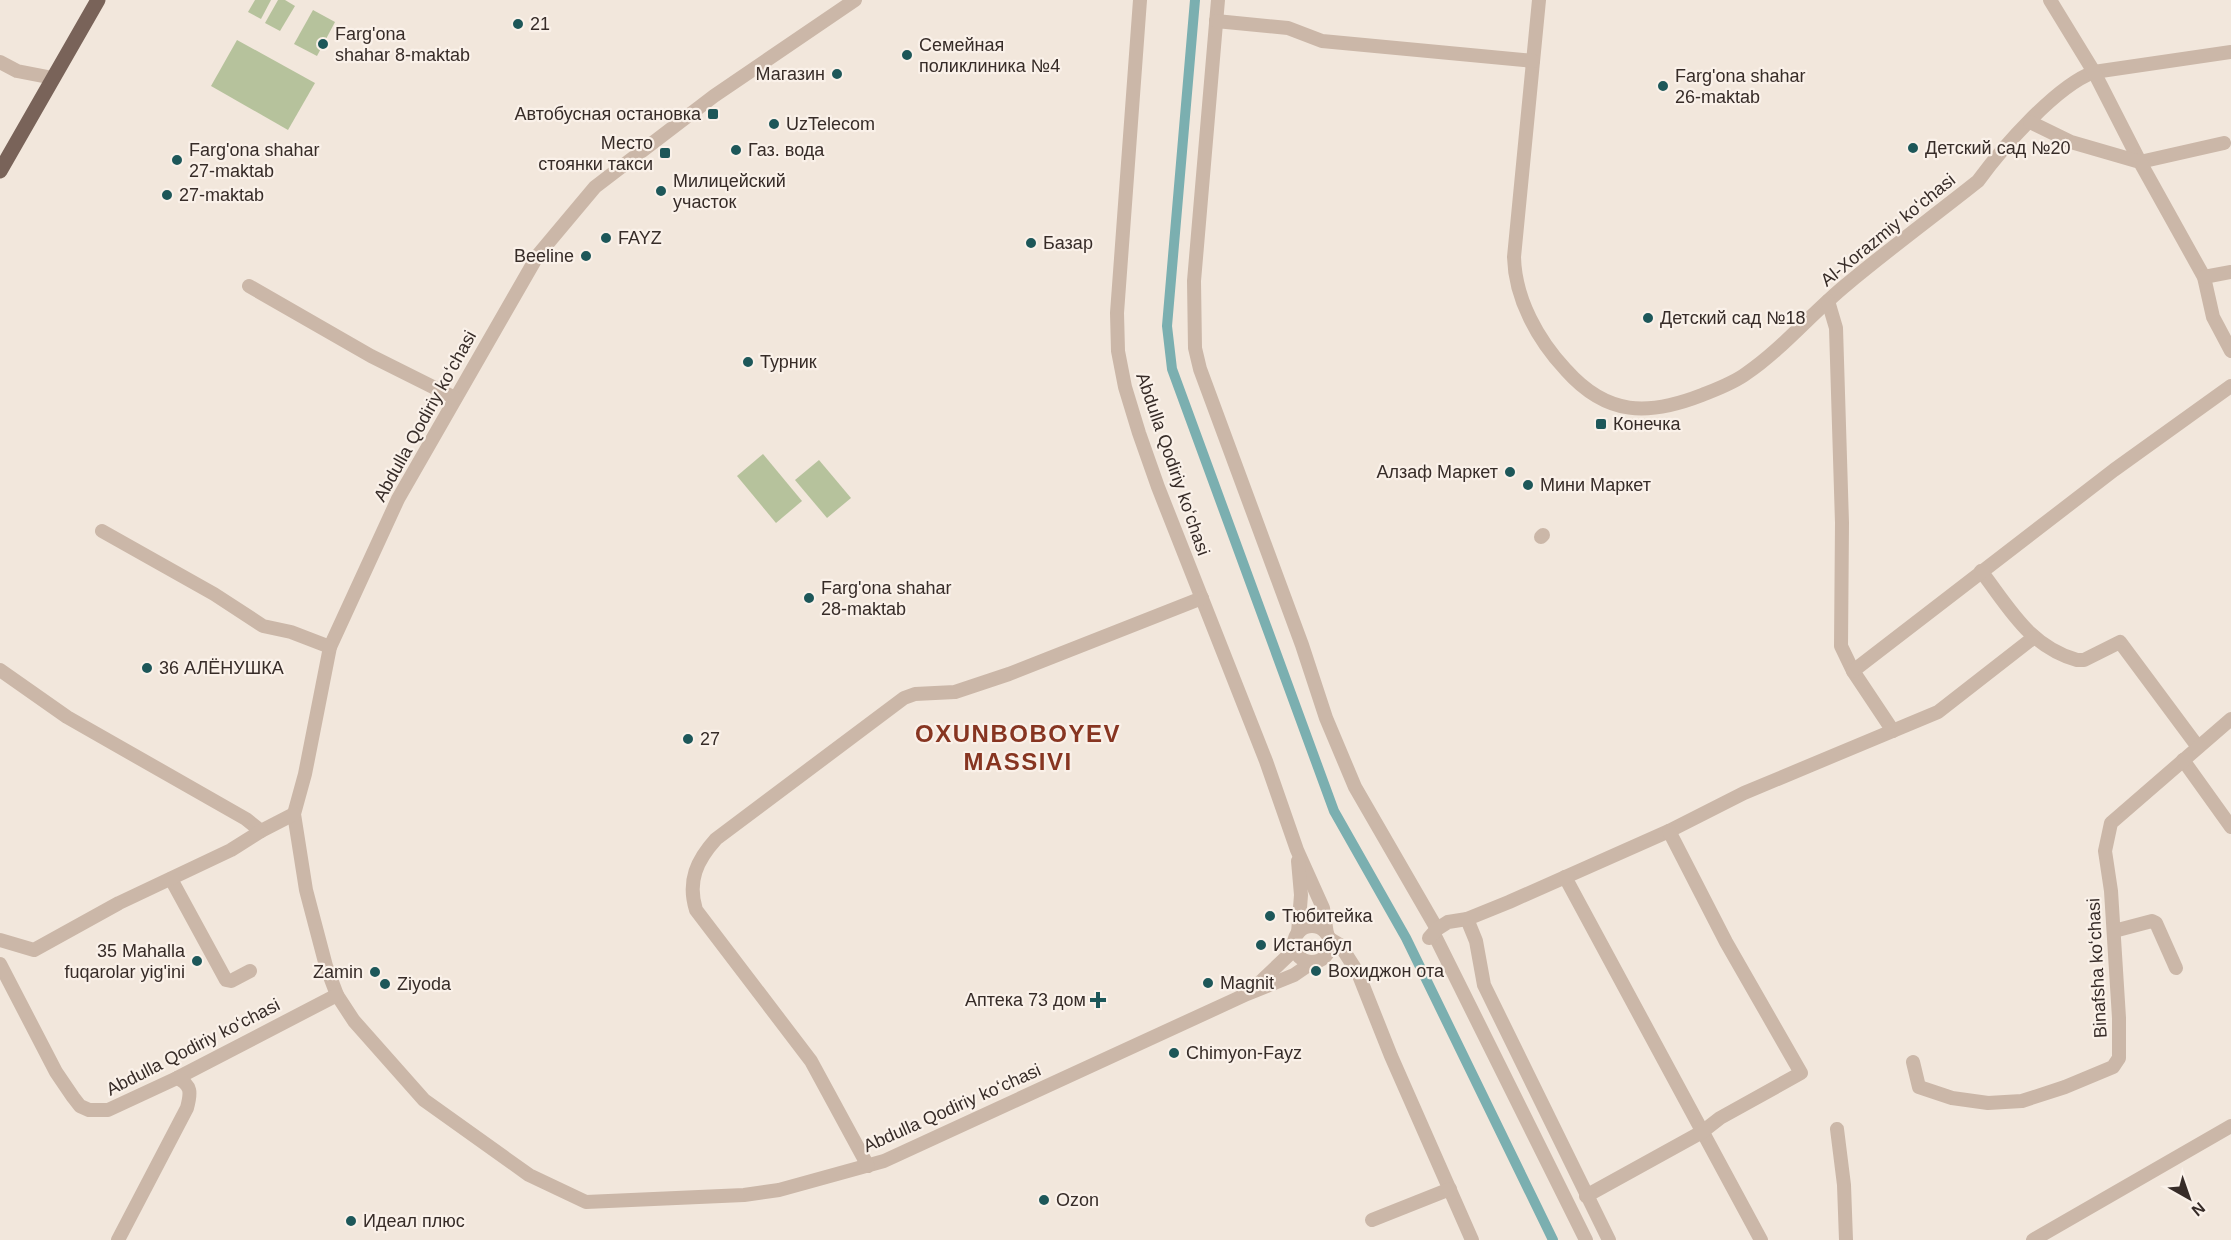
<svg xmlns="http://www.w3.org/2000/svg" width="2231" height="1240" viewBox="0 0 2231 1240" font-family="Arial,sans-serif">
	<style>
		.pitch { fill: #b6c29c }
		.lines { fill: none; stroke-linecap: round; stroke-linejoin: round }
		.canal { stroke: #7bafb0; stroke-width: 10 }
		.minor { stroke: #cbb7a8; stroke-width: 14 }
		.major { stroke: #796359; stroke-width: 15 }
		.poi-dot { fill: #1d5759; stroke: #faf1e9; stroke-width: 2 }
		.labels { text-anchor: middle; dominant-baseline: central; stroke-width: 4.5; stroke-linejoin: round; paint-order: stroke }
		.poi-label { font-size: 18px; fill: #372c28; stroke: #faf1e9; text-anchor: start }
		.street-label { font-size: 18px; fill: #372c28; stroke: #faf1e9 }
		.district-label { font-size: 24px; font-weight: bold; letter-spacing: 1.5px; fill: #873521; stroke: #faf1e9 }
	</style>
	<rect width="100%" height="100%" fill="#f2e7dc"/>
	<g class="pitch">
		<path d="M 255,0 L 271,0 L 261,19 L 248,12 Z"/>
		<path d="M 278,0 L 285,0 L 295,6 L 280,31 L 265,23 Z"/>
		<path d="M 313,10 L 335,22 L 317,56 L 294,44 Z"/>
		<path d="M 237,40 L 315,83 L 288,130 L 211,86 Z"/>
		<path d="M 763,454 L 802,501 L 776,523 L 737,476 Z"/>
		<path d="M 819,460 L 851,498 L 827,518 L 795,480 Z"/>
	</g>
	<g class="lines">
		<path class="canal" d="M 1195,0 L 1167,326 L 1172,369 L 1334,811 L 1406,938 L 1553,1240"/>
		<g class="minor">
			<path d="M 855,0 L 714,96 L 595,187 L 538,255 L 398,499 L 330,647 L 305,774 L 294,814 L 306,890 L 326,966 L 337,995 L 354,1021 L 424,1100 L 529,1175 L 586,1202 L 744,1195 L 779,1190 L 884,1161 L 1247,994 L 1294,975 L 1313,962"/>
			<path d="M 1140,0 L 1117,313 L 1118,351 L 1125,387 L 1139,433 L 1158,487 L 1266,761 L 1297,850 L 1323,908 L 1327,934"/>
			<path d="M 1218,0 L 1194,281 L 1195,348 L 1200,369 L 1302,645 L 1326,718 L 1355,787 L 1437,929"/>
			<path d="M 1539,0 L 1514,257 C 1515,299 1538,340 1566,370 C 1607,416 1648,416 1702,395 C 1717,389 1734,383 1747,373 C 1781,350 1813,312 1846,285 C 1889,249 1934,216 1978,181 C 2003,147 2056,86 2094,72 L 2231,52"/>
			<path d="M 2050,0 L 2094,72 L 2140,162 L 2224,143"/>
			<path d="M 1216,21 L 1288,28 L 1322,41 L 1533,61"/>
			<path d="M 0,62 L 17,71 L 53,78"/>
			<path d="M 2030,122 L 2071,142 L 2140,162 L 2204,277 L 2213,317 L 2231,351"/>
			<path d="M 2204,277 L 2231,272"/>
			<path d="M 249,286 L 371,356 L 455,398"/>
			<path d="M 1828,301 L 1836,328 L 1842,523 L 1841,646 L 1853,671 L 1893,731"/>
			<path d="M 102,531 L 214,594 L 263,626 L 291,632 L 330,647"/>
			<path d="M 1541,537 L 1543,535"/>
			<path d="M 1981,571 C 2010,609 2029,646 2077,660 L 2084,660 L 2120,642 L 2198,747"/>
			<path d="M 0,670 L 67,717 L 246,819 L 261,831 L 294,814"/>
			<path d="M 1853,671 L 2114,470 L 2231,386"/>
			<path d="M 2183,760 L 2231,827"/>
			<path d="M 1298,861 L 1301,895 L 1298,933"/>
			<path d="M 1565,877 L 1761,1240"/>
			<path d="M 171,879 L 226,980 L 231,981 L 250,971"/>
			<path d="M 1467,919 L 1476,941 L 1484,985 L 1609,1240"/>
			<circle cx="1312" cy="944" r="18"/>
			<path d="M 2114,931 L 2152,921 L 2156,923 L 2176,968"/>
			<path d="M 1434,934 L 1586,1240"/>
			<path d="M 1429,938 L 1437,929 L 1448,922 L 1467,919 L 1509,902 L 1669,831 L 1744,793 L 1938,712 L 2033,638"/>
			<path d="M 1330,939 L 1340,945 L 1358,973 L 1391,1056 L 1472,1240"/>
			<path d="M 0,940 L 34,950 L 119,903 L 231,850 L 261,831"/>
			<path d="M 0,964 L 56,1072 L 73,1097 L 80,1106 L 89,1110 L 108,1110 L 177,1078 L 337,995"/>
			<path d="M 1255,987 L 1295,949"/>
			<path d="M 1913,1062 L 1919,1087 L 1952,1098 L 1988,1103 L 2022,1101 L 2065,1087 L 2113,1067 L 2119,1058 L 2119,1018 L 2111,891 L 2105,851 L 2111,823 L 2231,719"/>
			<path d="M 1837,1129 L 1844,1185 L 1846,1240"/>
			<path d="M 868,1166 L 811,1061 L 696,910 C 687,881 697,860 716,839 L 904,698 L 915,694 L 955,692 L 1009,674 L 1202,598"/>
			<path d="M 1586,1196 L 1702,1132 L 1720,1118 L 1801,1073 L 1726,942 L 1669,831"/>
			<path d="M 1372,1220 L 1450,1189"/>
			<path d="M 118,1240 L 187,1108 C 191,1093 192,1085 177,1078"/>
			<path d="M 2033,1240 L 2231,1126"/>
		</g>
		<path class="major" d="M 0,171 L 98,0"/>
	</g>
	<g class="poi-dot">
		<circle cx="518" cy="24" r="6"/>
		<circle cx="323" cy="44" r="6"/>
		<circle cx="907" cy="55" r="6"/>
		<circle cx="837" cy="74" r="6"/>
		<circle cx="1663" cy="86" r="6"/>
		<rect x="707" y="108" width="12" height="12" rx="3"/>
		<circle cx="774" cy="124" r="6"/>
		<circle cx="1913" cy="148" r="6"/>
		<circle cx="736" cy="150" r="6"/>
		<rect x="659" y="147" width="12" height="12" rx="3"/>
		<circle cx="177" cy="160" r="6"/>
		<circle cx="661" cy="191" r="6"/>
		<circle cx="167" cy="195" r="6"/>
		<circle cx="606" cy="238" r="6"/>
		<circle cx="1031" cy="243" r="6"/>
		<circle cx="586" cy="256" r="6"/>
		<circle cx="1648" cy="318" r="6"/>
		<circle cx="748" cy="362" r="6"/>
		<rect x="1595" y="418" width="12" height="12" rx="3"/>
		<circle cx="1510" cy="472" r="6"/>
		<circle cx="1528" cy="485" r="6"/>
		<circle cx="809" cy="598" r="6"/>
		<circle cx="147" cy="668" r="6"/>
		<circle cx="688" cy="739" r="6"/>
		<circle cx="1270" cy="916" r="6"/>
		<circle cx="1261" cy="945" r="6"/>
		<circle cx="197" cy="961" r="6"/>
		<circle cx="1316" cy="971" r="6"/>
		<circle cx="375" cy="972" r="6"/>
		<circle cx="1208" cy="983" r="6"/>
		<circle cx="385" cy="984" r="6"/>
		<path d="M1095 991h6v6h6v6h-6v6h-6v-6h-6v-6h6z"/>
		<circle cx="1174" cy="1053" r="6"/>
		<circle cx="1044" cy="1200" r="6"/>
		<circle cx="351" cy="1221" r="6"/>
	</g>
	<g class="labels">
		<g class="poi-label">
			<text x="530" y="24">21</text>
			<text x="335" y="34">Farg'ona<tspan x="335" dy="21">shahar 8-maktab</tspan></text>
			<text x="919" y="45">Семейная<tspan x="919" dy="21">поликлиника №4</tspan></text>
			<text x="825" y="74" text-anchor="end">Магазин</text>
			<text x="1675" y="76">Farg'ona shahar<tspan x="1675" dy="21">26-maktab</tspan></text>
			<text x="701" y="114" text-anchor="end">Автобусная остановка</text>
			<text x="786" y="124">UzTelecom</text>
			<text x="653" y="143" text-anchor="end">Место<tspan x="653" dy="21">стоянки такси</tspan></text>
			<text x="1925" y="148">Детский сад №20</text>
			<text x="189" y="150">Farg'ona shahar<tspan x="189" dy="21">27-maktab</tspan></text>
			<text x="748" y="150">Газ. вода</text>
			<text x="673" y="181">Милицейский<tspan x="673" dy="21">участок</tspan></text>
			<text x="179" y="195">27-maktab</text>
			<text x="618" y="238">FAYZ</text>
			<text x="1043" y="243">Базар</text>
			<text x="574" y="256" text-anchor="end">Beeline</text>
			<text x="1660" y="318">Детский сад №18</text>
			<text x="760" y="362">Турник</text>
			<text x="1613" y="424">Конечка</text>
			<text x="1498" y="472" text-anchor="end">Алзаф Маркет</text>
			<text x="1540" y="485">Мини Маркет</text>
			<text x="821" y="588">Farg'ona shahar<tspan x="821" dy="21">28-maktab</tspan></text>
			<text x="159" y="668">36 АЛЁНУШКА</text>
			<text x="700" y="739">27</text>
			<text x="1282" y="916">Тюбитейка</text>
			<text x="1273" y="945">Истанбул</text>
			<text x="185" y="951" text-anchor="end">35 Mahalla<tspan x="185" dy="21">fuqarolar yig'ini</tspan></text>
			<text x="1328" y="971">Вохиджон ота</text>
			<text x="363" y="972" text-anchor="end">Zamin</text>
			<text x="1220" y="983">Magnit</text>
			<text x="397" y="984">Ziyoda</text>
			<text x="1086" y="1000" text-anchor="end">Аптека 73 дом</text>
			<text x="1186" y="1053">Chimyon-Fayz</text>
			<text x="1056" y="1200">Ozon</text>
			<text x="363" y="1221">Идеал плюс</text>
		</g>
		<g class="street-label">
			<text transform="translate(1888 230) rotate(-39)">Al-Xorazmiy koʻchasi</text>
			<text transform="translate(425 416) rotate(-61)">Abdulla Qodiriy koʻchasi</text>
			<text transform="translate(1173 464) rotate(71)">Abdulla Qodiriy koʻchasi</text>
			<text transform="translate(2097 968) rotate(-93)">Binafsha koʻchasi</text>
			<text transform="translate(193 1047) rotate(-27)">Abdulla Qodiriy koʻchasi</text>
			<text transform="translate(952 1108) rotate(-24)">Abdulla Qodiriy koʻchasi</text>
		</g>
		<g class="district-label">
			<text x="1018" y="733">OXUNBOBOYEV<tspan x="1018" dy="28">MASSIVI</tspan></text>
		</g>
	</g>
	<g transform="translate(2189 1198) rotate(140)" stroke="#faf1e9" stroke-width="4.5" paint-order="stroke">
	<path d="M0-4.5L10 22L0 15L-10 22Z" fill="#372c28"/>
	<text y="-9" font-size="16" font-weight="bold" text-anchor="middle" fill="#372c28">N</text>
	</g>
</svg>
